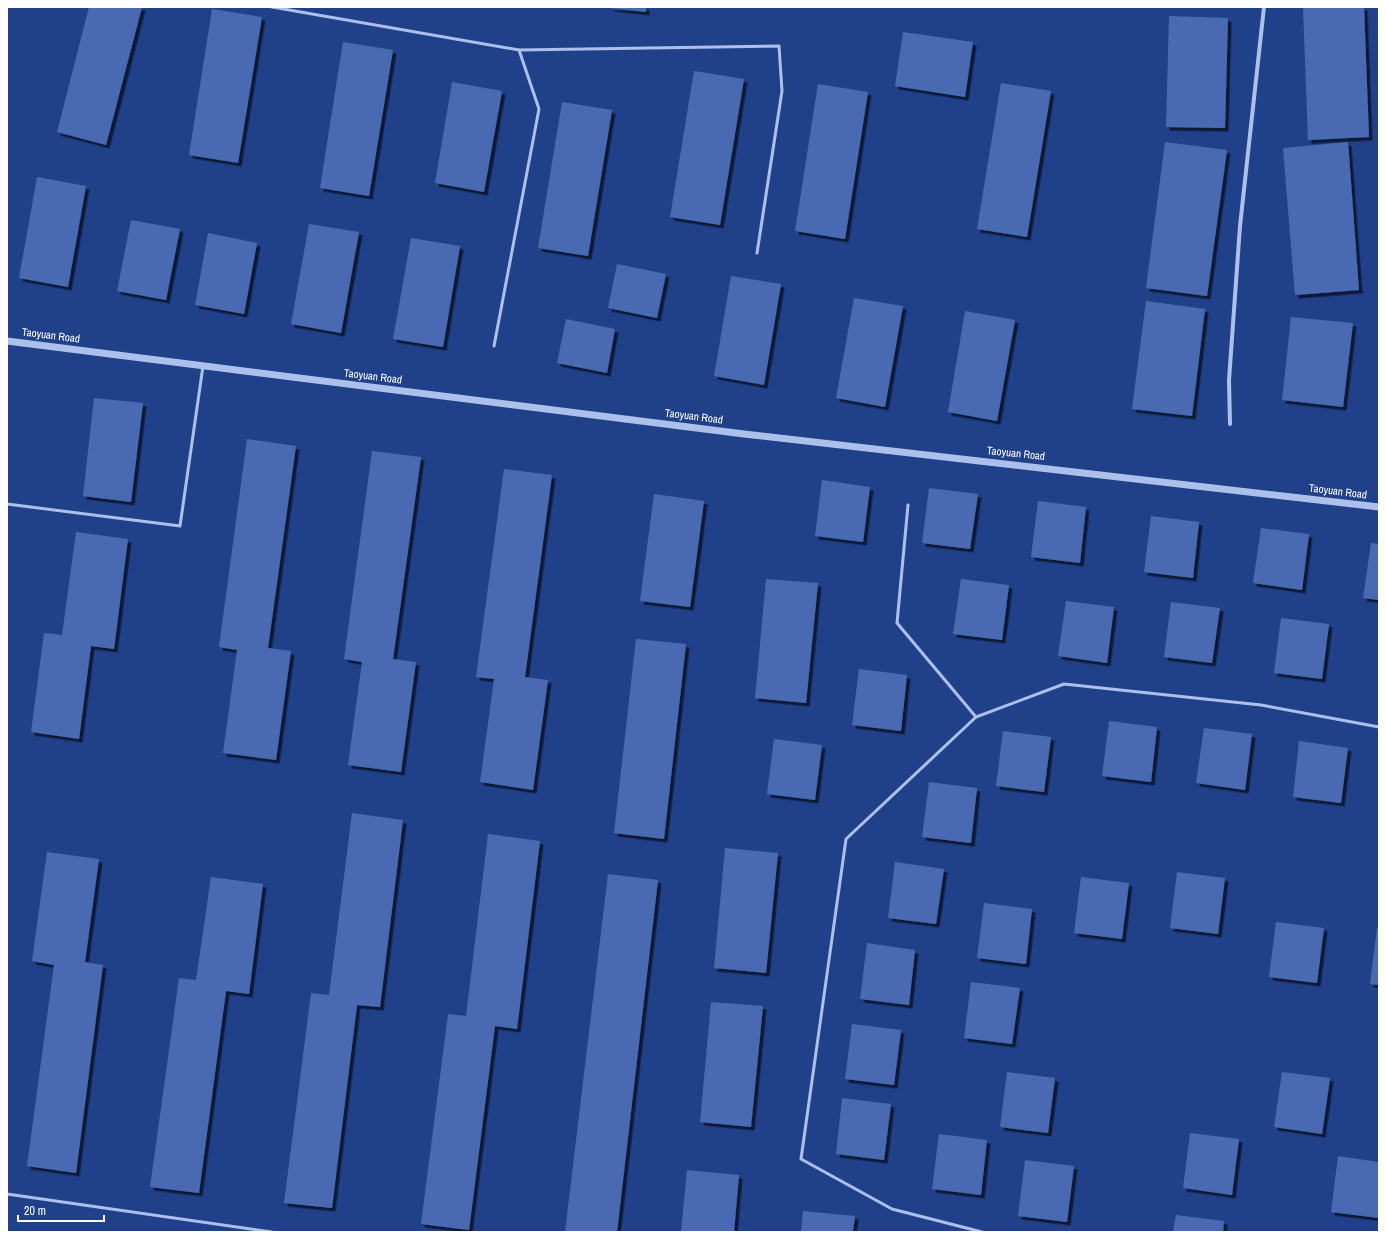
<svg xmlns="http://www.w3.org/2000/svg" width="1386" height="1239" viewBox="0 0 1386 1239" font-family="'Archivo Narrow',sans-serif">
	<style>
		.building { fill: #496ab2; filter: url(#shadow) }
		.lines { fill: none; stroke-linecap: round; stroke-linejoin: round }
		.service { stroke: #acc0eb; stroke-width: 3 }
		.minor { stroke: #acc0eb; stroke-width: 4 }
		.tertiary { stroke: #acc0eb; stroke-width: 7 }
		.labels { text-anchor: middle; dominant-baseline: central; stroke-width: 3.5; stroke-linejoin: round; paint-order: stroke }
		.street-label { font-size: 11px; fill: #fff; stroke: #20418a }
	</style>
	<defs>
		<filter id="shadow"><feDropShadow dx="3.5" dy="3.5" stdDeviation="0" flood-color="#0009"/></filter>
	</defs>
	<rect width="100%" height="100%" fill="#20418a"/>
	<g class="building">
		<path d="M 89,7 L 142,7 L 106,145 L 57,132 Z"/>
		<path d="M 610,7 L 646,7 L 646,12 L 610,8 Z"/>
		<path d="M 1303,7 L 1364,7 L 1369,137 L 1308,140 Z"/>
		<path d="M 212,9 L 262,17 L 238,163 L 189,155 Z"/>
		<path d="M 1169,16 L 1228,18 L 1225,128 L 1166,127 Z"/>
		<path d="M 903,32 L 973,42 L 965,97 L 895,86 Z"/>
		<path d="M 343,42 L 393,50 L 369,196 L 320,188 Z"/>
		<path d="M 694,71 L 744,79 L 720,225 L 670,217 Z"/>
		<path d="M 452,82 L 502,91 L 484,192 L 435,183 Z"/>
		<path d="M 1001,83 L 1051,91 L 1027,237 L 977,229 Z"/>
		<path d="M 818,84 L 868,92 L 845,239 L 795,231 Z"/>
		<path d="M 562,102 L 612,110 L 588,256 L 538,248 Z"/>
		<path d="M 1165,142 L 1227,150 L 1207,296 L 1146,288 Z"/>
		<path d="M 1348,142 L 1359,290 L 1295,295 L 1283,148 Z"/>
		<path d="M 37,177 L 86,186 L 68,287 L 19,278 Z"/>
		<path d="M 131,220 L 180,229 L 166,300 L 117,291 Z"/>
		<path d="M 309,224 L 359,232 L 341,333 L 291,324 Z"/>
		<path d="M 208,233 L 257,243 L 244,314 L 195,305 Z"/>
		<path d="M 411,238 L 460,246 L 443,347 L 393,339 Z"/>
		<path d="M 617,264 L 666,274 L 657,318 L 608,308 Z"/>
		<path d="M 731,276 L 781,284 L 764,385 L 714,376 Z"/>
		<path d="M 854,298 L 903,306 L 885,407 L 836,398 Z"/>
		<path d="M 1146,301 L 1205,309 L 1192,416 L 1132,409 Z"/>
		<path d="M 965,311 L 1015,320 L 997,421 L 948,412 Z"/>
		<path d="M 1291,317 L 1353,323 L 1343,407 L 1282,400 Z"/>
		<path d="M 566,319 L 615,329 L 607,373 L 557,363 Z"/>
		<path d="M 94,398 L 143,403 L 131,502 L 83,496 Z"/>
		<path d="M 247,439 L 296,446 L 268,648 L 291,651 L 276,760 L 223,753 L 237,650 L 219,647 Z"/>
		<path d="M 372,451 L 421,457 L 393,659 L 416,662 L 401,772 L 348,765 L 362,662 L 344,659 Z"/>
		<path d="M 504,469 L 552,475 L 525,677 L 548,680 L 533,790 L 480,782 L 494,679 L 476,677 Z"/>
		<path d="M 822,480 L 870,487 L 863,542 L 815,536 Z"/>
		<path d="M 929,488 L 978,494 L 970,549 L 922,543 Z"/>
		<path d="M 654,494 L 704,501 L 690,607 L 640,601 Z"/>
		<path d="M 1038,501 L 1086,507 L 1080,563 L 1031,557 Z"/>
		<path d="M 1151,516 L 1199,522 L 1193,578 L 1144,572 Z"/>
		<path d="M 1261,528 L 1309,534 L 1302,590 L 1253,583 Z"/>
		<path d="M 76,532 L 128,539 L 114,649 L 91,646 L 79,739 L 31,732 L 44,633 L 62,635 Z"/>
		<path d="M 1371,543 L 1379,544 L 1379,600 L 1363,598 Z"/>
		<path d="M 766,579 L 818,583 L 806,703 L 755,698 Z"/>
		<path d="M 961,579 L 1009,585 L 1002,640 L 953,634 Z"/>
		<path d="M 1066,601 L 1114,607 L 1107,663 L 1058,656 Z"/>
		<path d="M 1171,602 L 1220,608 L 1212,663 L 1164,657 Z"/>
		<path d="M 1281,618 L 1329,624 L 1322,679 L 1274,673 Z"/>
		<path d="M 636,639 L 686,644 L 664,839 L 614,833 Z"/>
		<path d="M 859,669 L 907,675 L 901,731 L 852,725 Z"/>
		<path d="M 1109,721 L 1157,727 L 1151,782 L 1102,776 Z"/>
		<path d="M 1204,728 L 1252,734 L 1245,790 L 1196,783 Z"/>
		<path d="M 1003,731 L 1051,737 L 1044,792 L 996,786 Z"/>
		<path d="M 774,739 L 822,745 L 815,800 L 767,794 Z"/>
		<path d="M 1299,741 L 1348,748 L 1341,803 L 1293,797 Z"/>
		<path d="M 929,782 L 977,788 L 971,843 L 922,837 Z"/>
		<path d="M 352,813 L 403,820 L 380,1007 L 357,1005 L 332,1208 L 284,1203 L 311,993 L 329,995 Z"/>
		<path d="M 488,834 L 540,841 L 517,1029 L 495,1026 L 469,1230 L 421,1224 L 448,1014 L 466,1016 Z"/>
		<path d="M 725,848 L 778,853 L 766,973 L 714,968 Z"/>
		<path d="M 47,852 L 99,859 L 85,962 L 103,965 L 76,1173 L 27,1166 L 54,965 L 32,961 Z"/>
		<path d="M 895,862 L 944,869 L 936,924 L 888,918 Z"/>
		<path d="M 1177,872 L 1225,878 L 1218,934 L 1170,928 Z"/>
		<path d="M 608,874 L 658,880 L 617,1232 L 565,1232 Z"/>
		<path d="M 211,877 L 263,884 L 249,994 L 226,991 L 199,1193 L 150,1187 L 179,978 L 196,980 Z"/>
		<path d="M 1081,877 L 1129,883 L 1122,939 L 1074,933 Z"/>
		<path d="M 984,903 L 1032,909 L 1026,964 L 977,958 Z"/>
		<path d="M 1276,922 L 1324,928 L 1317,983 L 1269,977 Z"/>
		<path d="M 1377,928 L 1379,929 L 1379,985 L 1370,984 Z"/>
		<path d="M 867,943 L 915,950 L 909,1005 L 860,999 Z"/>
		<path d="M 971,982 L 1020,988 L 1012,1044 L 964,1038 Z"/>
		<path d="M 711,1002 L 763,1006 L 751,1127 L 700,1122 Z"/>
		<path d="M 852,1024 L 901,1030 L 894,1085 L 845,1079 Z"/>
		<path d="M 1007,1072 L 1055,1078 L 1048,1133 L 1000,1127 Z"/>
		<path d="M 1282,1072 L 1330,1078 L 1322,1134 L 1274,1127 Z"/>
		<path d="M 842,1098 L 891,1104 L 884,1160 L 836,1154 Z"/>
		<path d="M 1190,1133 L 1239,1139 L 1232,1195 L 1183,1188 Z"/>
		<path d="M 939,1134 L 987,1140 L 981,1195 L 932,1189 Z"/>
		<path d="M 1338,1156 L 1379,1162 L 1379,1218 L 1331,1212 Z"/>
		<path d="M 1025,1160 L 1074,1166 L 1067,1222 L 1018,1216 Z"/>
		<path d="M 687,1170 L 739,1175 L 734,1232 L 681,1232 Z"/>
		<path d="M 803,1211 L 855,1216 L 853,1232 L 801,1232 Z"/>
		<path d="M 1176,1215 L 1224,1221 L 1223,1232 L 1173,1232 Z"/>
	</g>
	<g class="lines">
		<g class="service">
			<path d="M 272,7 L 519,50 L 539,109 L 494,346"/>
			<path d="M 519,50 L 779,46 L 782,91 L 757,253"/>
			<path d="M 7,504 L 180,526 L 203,366"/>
			<path d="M 908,505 L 897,623 L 976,717"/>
			<path d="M 7,1194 L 272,1232"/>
			<path d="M 982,1232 L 892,1209 L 801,1159 L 846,839 L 976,717 L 1064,684 L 1261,705 L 1379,727"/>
		</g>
		<path class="minor" d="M 1230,424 L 1229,380 L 1240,226 L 1264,7"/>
		<path class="tertiary" d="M 7,341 L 744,434 L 1379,507"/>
	</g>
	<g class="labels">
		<g class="street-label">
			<text transform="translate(51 335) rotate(7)">Taoyuan Road</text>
			<text transform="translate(373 376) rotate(7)">Taoyuan Road</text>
			<text transform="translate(694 416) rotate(7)">Taoyuan Road</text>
			<text transform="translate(1016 453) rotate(6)">Taoyuan Road</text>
			<text transform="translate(1338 491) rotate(7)">Taoyuan Road</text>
		</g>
	</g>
	<rect width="1386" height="1239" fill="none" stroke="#ffffff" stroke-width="16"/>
	<path d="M18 1215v6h86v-6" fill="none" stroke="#ffffff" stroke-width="2"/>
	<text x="24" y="1215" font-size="12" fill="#ffffff" stroke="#20418a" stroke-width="3" paint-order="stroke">20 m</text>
</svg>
